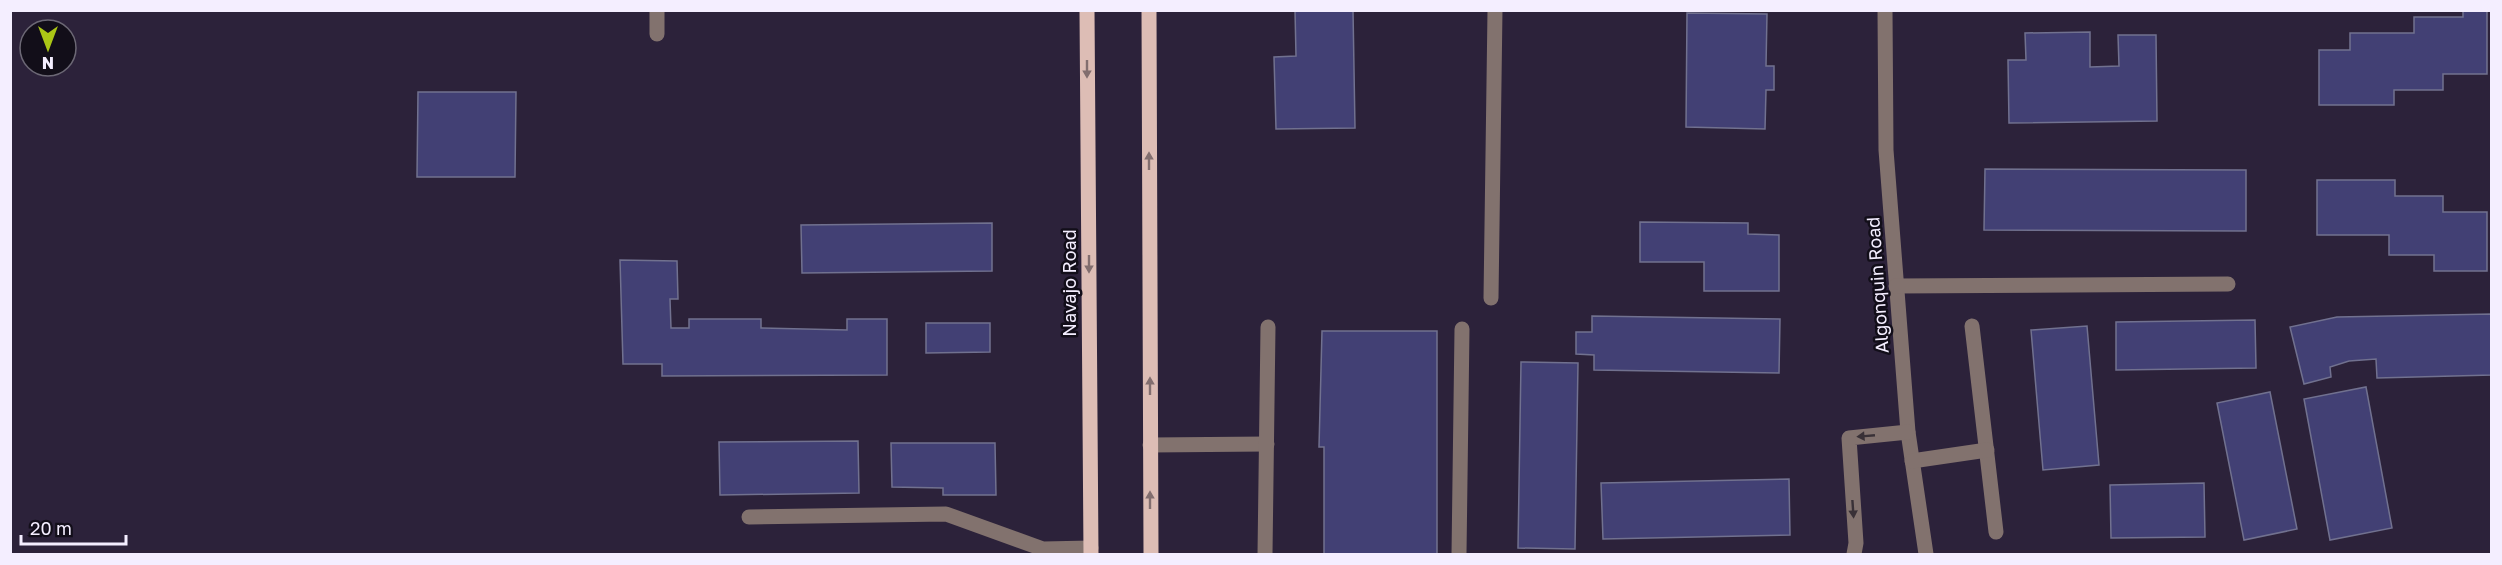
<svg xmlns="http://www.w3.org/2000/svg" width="2502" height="565" viewBox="0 0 2502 565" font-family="'Golos Text',sans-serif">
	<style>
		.building { fill: #424074; stroke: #71718f; stroke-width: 1.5 }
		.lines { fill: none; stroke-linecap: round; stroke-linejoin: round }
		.minor { stroke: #82726e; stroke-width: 15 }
		.major { stroke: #ddbdb5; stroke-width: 15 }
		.oneway { fill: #826e6f }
		.oneway2 { fill: #393137 }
		.labels { text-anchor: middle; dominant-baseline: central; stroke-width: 5; stroke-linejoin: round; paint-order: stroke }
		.street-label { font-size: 18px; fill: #f4eeff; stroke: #120e19 }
	</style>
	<rect width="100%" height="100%" fill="#2c223a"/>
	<g class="building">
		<path d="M 1295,10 L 1353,10 L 1355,128 L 1276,129 L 1274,57 L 1296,56 Z"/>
		<path d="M 2463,10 L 2487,10 L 2487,74 L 2443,74 L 2443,90 L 2394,90 L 2394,105 L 2319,105 L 2319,50 L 2350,50 L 2350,33 L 2414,33 L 2414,17 L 2463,17 Z"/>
		<path d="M 1687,13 L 1767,14 L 1766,66 L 1774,66 L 1774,90 L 1766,90 L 1765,129 L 1686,127 Z"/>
		<path d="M 2090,32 L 2090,67 L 2119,66 L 2118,35 L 2156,35 L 2157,121 L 2009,123 L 2008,60 L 2026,60 L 2025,33 Z"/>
		<path d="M 418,92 L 516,92 L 515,177 L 417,177 Z"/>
		<path d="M 1985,169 L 2246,170 L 2246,231 L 1984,230 Z"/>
		<path d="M 2317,180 L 2395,180 L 2395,196 L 2443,196 L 2443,212 L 2487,212 L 2487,271 L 2434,271 L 2434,255 L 2389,255 L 2389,235 L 2317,235 Z"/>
		<path d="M 1640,222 L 1748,223 L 1748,234 L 1779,235 L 1779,291 L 1704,291 L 1704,262 L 1640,262 Z"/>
		<path d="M 992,223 L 992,271 L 802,273 L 801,225 Z"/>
		<path d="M 620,260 L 677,261 L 678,299 L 670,299 L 671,328 L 689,328 L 689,319 L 761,319 L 761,328 L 847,330 L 847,319 L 887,319 L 887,375 L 662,376 L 662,364 L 623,364 Z"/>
		<path d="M 2492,314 L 2492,375 L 2377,378 L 2376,359 L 2349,361 L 2330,367 L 2331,377 L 2304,384 L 2290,327 L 2337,317 Z"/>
		<path d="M 1592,316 L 1780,319 L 1779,373 L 1594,370 L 1594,355 L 1576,354 L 1576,332 L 1592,332 Z"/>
		<path d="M 2255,320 L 2256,368 L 2116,370 L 2116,322 Z"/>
		<path d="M 926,323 L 990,323 L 990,352 L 926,353 Z"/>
		<path d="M 2087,326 L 2099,465 L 2043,470 L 2031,330 Z"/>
		<path d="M 1322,331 L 1437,331 L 1437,554 L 1324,554 L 1324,447 L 1319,447 Z"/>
		<path d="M 1521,362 L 1578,363 L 1575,549 L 1518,548 Z"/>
		<path d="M 2366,387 L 2392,528 L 2330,540 L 2304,399 Z"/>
		<path d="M 2270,392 L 2297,529 L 2244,540 L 2217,403 Z"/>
		<path d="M 858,441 L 859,493 L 720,495 L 719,442 Z"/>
		<path d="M 891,443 L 995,443 L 996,495 L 943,495 L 943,488 L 892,487 Z"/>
		<path d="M 1789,479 L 1790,535 L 1603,539 L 1601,483 Z"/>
		<path d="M 2204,483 L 2205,537 L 2111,538 L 2110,485 Z"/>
	</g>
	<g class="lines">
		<g class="minor">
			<path d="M 657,10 L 657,34"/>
			<path d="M 1885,10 L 1886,150 L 1908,432 L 1926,554"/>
			<path d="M 1896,286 L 2228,284"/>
			<path d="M 1491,298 L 1495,10"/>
			<path d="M 1972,326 L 1996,532"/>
			<path d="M 1150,445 L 1267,444"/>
			<path d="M 1912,461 L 1987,450"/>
			<path d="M 749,517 L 946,514 L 1043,549 L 1091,548"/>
			<path d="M 1265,554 L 1268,327"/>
			<path d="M 1459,554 L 1462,329"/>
			<path d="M 1854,554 L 1856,543 L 1849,438 L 1908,432"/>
		</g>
		<g class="major">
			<path d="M 1087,10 L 1091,554"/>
			<path d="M 1149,10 L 1151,554"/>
		</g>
	</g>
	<defs><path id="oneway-solid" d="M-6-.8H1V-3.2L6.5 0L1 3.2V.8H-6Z" transform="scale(1.5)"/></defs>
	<g class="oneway">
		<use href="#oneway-solid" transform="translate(1087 69) rotate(90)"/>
		<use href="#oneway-solid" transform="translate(1149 161) rotate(-90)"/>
		<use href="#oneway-solid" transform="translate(1089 264) rotate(90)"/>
		<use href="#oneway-solid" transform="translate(1150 386) rotate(-90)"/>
		<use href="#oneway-solid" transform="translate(1150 500) rotate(-90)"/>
	</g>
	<g class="oneway2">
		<use href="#oneway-solid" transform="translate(1866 436) rotate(175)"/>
		<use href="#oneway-solid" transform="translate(1853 509) rotate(86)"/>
	</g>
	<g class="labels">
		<g class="street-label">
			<text transform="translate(1069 283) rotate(-90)">Navajo Road</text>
			<text transform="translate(1877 285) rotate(-94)">Algonquin Road</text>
		</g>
	</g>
	<rect width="2502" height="565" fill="none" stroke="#f4eeff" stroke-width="24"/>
	<g transform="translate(48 48) rotate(180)"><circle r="28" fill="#120e19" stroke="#6c6875" stroke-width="1.5"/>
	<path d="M0-4.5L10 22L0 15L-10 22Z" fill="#abc616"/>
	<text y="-9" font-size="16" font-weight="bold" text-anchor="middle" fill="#f4eeff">N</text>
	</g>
	<path d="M21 535v9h105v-9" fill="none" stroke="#f4eeff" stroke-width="3"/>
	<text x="30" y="535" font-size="18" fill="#f4eeff" stroke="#120e19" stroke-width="4.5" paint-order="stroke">20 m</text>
</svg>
